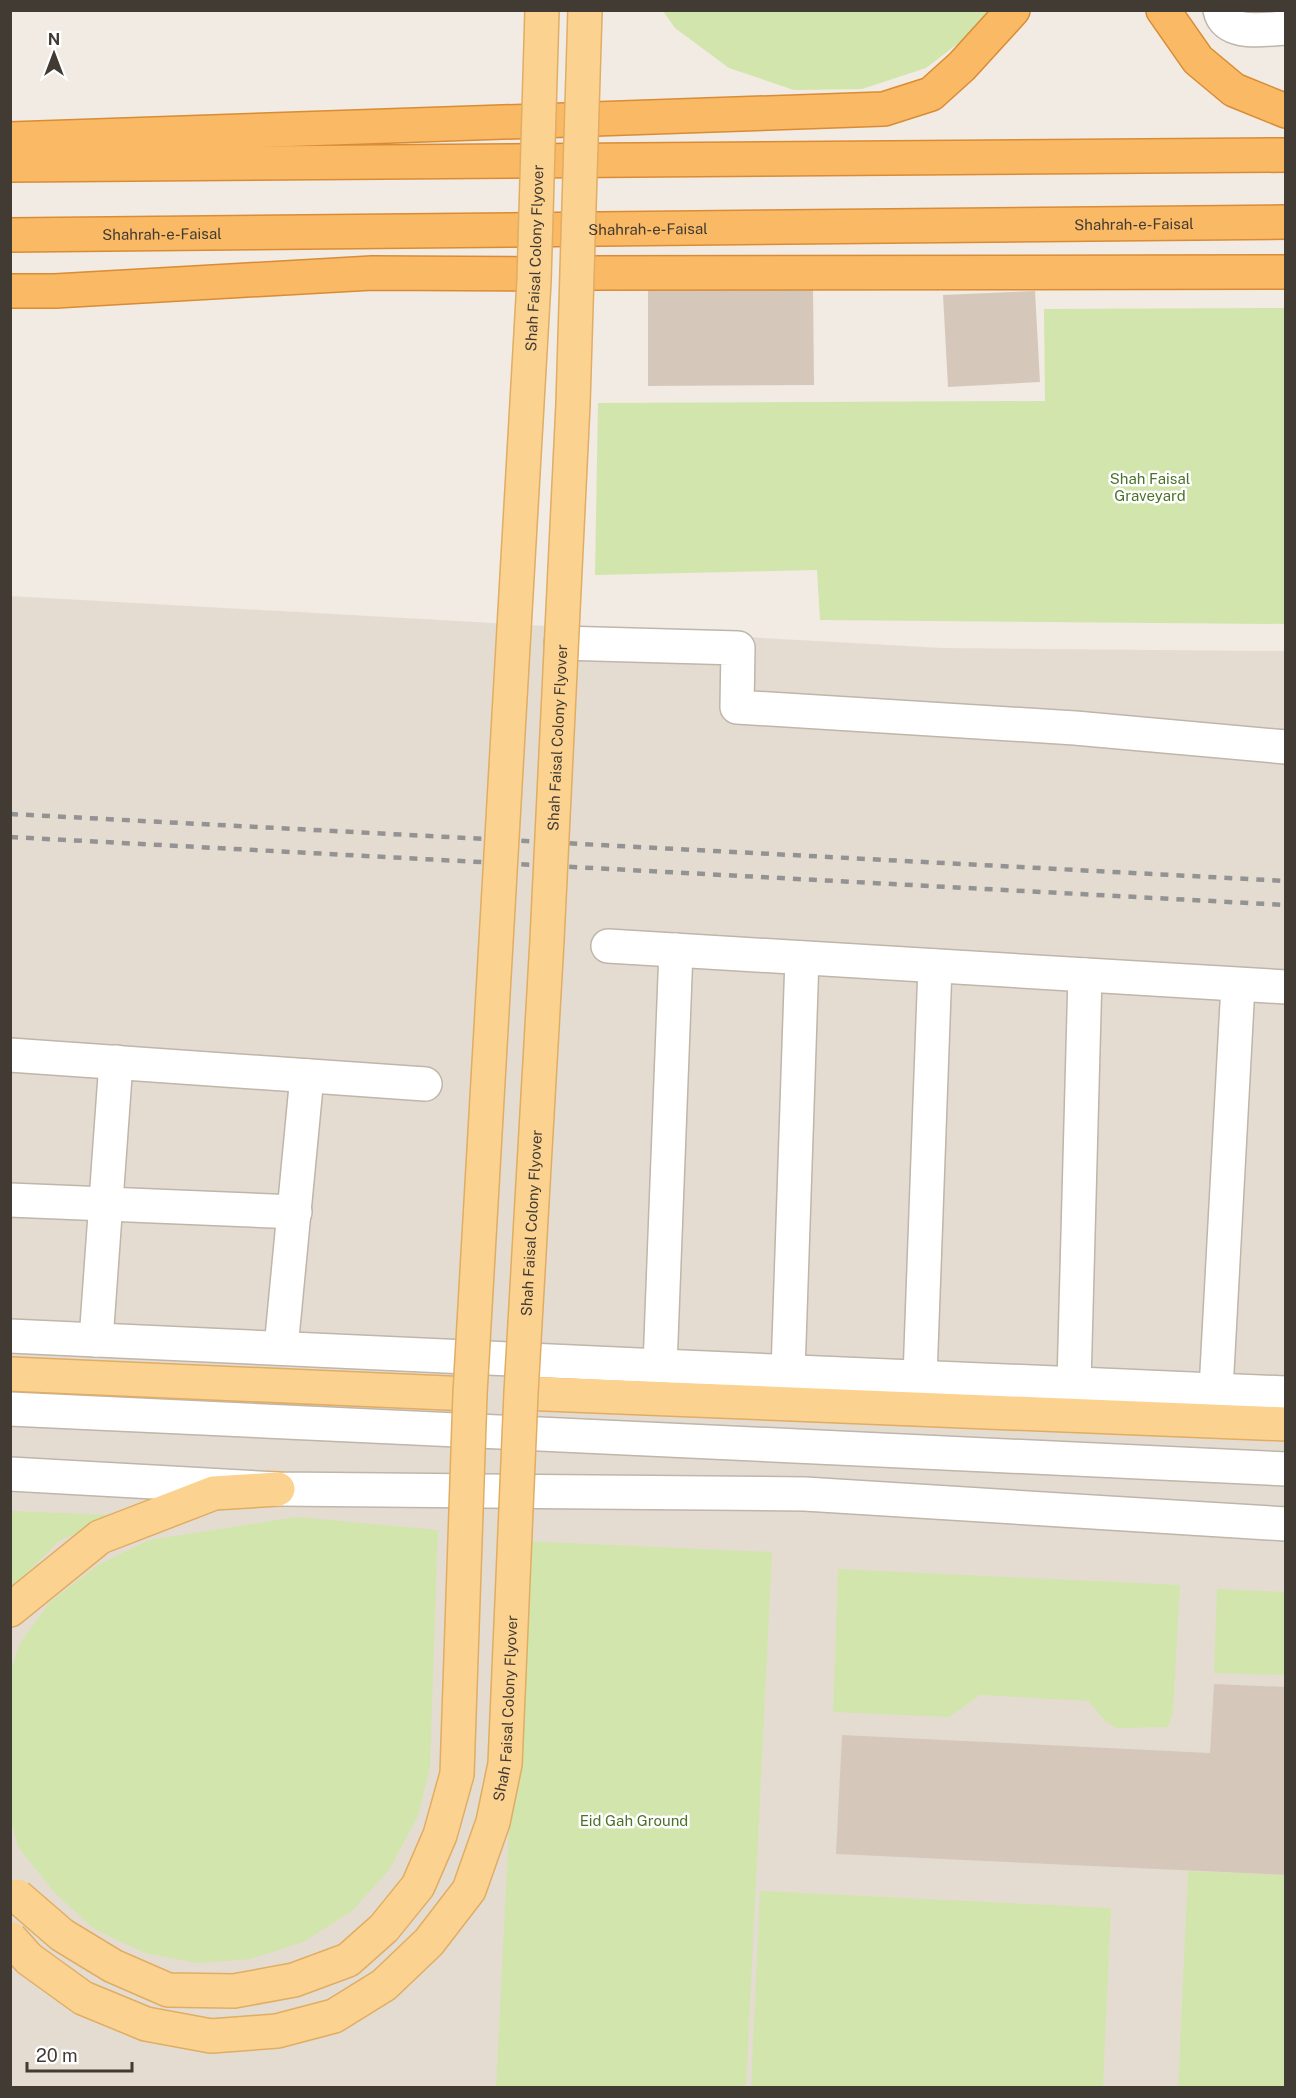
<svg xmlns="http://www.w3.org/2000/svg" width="1296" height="2098" viewBox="0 0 1296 2098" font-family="'Public Sans',sans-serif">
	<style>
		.residential { fill: #e5dcd1 }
		.green { fill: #d1e5ac }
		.building { fill: #d5c8bb }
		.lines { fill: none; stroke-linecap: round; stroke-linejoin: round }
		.minor-casing { stroke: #bfb5a9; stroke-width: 36 }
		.major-casing { stroke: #e0ad62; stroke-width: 36 }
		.highway-casing { stroke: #d98c35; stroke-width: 36 }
		.minor { stroke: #fff; stroke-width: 33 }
		.major { stroke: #fcd291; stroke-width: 33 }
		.highway { stroke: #fab964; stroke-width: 33 }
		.rail { stroke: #939393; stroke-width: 4.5; stroke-dasharray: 8 8; stroke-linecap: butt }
		.major-bridge-casing { stroke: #e0ad62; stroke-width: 36; stroke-linecap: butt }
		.major-bridge { stroke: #fcd291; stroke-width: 33 }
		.labels { text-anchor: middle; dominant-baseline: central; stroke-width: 5; stroke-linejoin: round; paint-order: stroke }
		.street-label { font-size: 15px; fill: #423b33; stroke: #fff }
		.park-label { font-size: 15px; fill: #4c7229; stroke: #fff }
	</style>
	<rect width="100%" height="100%" fill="#f1ebe3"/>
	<path class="residential" d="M 10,596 L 942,648 L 1285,651 L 1285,2087 L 11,2087 Z"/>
	<g class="green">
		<path d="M 663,11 L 992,11 L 982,25 L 926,68 L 862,89 L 794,90 L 729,68 L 675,28 Z"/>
		<path d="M 1285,308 L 1285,624 L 820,620 L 817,570 L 595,575 L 598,403 L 1045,401 L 1044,309 Z"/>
		<path d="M 11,1511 L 115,1515 L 59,1541 L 11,1589 Z"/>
		<path d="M 297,1517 L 438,1530 L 430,1767 L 418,1816 L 389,1870 L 352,1911 L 303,1942 L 251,1959 L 197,1963 L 145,1953 L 94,1929 L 54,1892 L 18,1847 L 10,1817 L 10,1673 L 20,1643 L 50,1602 L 98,1565 L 149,1540 Z"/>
		<path d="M 523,1541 L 772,1552 L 746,2087 L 496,2088 Z"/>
		<path d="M 838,1569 L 1180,1585 L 1173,1712 L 1168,1727 L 1117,1728 L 1106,1722 L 1088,1701 L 980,1695 L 949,1717 L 833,1712 Z"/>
		<path d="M 1217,1589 L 1285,1592 L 1285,1675 L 1214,1673 Z"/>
		<path d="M 1188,1871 L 1285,1875 L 1285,2087 L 1178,2088 Z"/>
		<path d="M 760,1891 L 1111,1908 L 1103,2087 L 751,2087 Z"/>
	</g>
	<g class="building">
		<path d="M 648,287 L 813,287 L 814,385 L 648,386 Z"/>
		<path d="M 1035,291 L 1040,382 L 948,387 L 943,295 Z"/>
		<path d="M 1214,1684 L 1286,1687 L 1286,1875 L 836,1854 L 842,1735 L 1210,1753 Z"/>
	</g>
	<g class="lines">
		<g class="minor-casing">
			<g id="minor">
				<path d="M 1220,10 C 1226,37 1265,29 1286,28"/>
				<path d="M 561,643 L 738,648 L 737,707 L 1075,728 L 1286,747"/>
				<path d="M 608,946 L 1286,987"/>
				<path d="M 10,1055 L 425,1084"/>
				<path d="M 10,1200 L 295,1212"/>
				<path d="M 10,1336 L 660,1366 L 1286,1393"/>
				<path d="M 96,1340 L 116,1062"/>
				<path d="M 281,1348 L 307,1076"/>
				<path d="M 660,1366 L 676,950"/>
				<path d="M 788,1372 L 802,958"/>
				<path d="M 920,1377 L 935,966"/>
				<path d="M 1074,1383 L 1085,975"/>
				<path d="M 1216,1390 L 1238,985"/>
				<path d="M 10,1409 L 1286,1469"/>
				<path d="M 10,1474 L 278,1489 L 805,1494 L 1286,1524"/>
			</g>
		</g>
		<g class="major-casing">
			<g id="major">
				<path d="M 10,1374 L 470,1394"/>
				<path d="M 521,1393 L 1286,1424"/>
				<path d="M 10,1610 L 100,1537 L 214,1493 L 278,1489"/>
			</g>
		</g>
		<g class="highway-casing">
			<g id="highway">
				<path d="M 1163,10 L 1198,60 L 1234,90 L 1286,111"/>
				<path d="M 10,139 L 884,109 L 931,94 L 962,66 L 1013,10"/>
				<path d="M 10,165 L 1286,155"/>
				<path id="s1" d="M 10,235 L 1286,222"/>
				<path d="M 577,273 L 1286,272"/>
				<path d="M 10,291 L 55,291 L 372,273 L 534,274"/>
			</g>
		</g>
		<use href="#minor" class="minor"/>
		<use href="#major" class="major"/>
		<use href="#highway" class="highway"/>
		<g class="rail">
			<path d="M 10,814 L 1286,881"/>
			<path d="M 10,837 L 1286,905"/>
		</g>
		<g class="major-bridge-casing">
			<g id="major-bridge">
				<path id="s2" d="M 17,1896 L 62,1935 L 113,1966 L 168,1990 L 234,1991 L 294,1980 L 348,1960 L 384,1928 L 418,1886 L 440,1835 L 457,1774 L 470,1394 L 534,281 L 542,10"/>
				<path id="s3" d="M 10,1938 L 29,1959 L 83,1998 L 146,2024 L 211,2036 L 277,2031 L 334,2016 L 384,1985 L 429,1942 L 469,1890 L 493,1822 L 505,1764 L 521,1393 L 547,940 L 573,404 L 585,10"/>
			</g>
		</g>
		<use href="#major-bridge" class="major-bridge"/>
	</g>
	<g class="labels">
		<g class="street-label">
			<text stroke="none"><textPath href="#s1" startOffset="1124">Shahrah-e-Faisal</textPath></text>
			<text stroke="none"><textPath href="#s1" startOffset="638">Shahrah-e-Faisal</textPath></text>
			<text stroke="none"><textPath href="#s1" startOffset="152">Shahrah-e-Faisal</textPath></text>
			<text stroke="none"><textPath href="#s2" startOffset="2103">Shah Faisal Colony Flyover</textPath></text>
			<text stroke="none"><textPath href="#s3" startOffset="1700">Shah Faisal Colony Flyover</textPath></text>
			<text stroke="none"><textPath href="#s3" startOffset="1214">Shah Faisal Colony Flyover</textPath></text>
			<text stroke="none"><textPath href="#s3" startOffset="728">Shah Faisal Colony Flyover</textPath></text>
		</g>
		<g class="park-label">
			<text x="1150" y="478">Shah Faisal<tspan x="1150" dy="17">Graveyard</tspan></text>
			<text x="634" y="1820">Eid Gah Ground</text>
		</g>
	</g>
	<rect width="1296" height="2098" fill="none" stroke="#423b33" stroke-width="24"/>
	<g transform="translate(54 54)" stroke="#ffffff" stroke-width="4.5" paint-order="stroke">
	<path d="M0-4.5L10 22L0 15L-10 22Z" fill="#423b33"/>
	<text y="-9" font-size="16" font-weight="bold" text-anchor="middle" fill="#423b33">N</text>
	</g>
	<path d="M27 2062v9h105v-9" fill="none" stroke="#423b33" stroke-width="3"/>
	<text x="36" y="2062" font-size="18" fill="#423b33" stroke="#ffffff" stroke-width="4.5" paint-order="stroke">20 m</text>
</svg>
